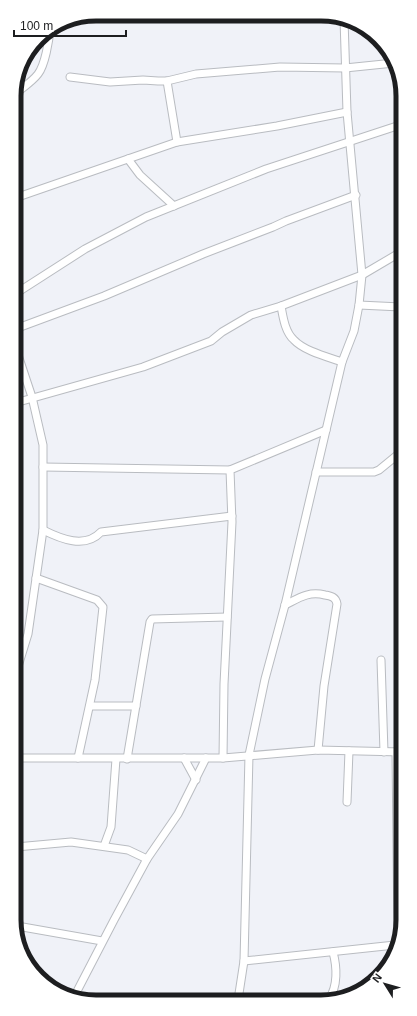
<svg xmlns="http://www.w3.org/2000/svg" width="417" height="1016" viewBox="0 0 417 1016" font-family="Arial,sans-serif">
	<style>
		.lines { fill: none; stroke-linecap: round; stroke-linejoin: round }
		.minor-casing { stroke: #b9bcc1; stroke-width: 9 }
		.minor { stroke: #fff; stroke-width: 7 }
		.rim { fill: none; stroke: #1d1e20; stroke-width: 5 }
	</style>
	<rect width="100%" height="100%" fill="#f0f2f8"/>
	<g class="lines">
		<g class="minor-casing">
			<g id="minor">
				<path d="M 64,21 L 91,18 L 169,14"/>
				<path d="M 70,77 L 110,82 L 143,80 L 158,81 L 167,81 L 196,74 L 280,67 L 345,68 L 394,63"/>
				<path d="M 167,81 L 177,142"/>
				<path d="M 14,95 C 22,88 32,82 38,74 C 45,65 49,41 50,29"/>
				<path d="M 128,159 L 140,175 L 174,206"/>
				<path d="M 15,198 L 177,142 L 277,126 L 347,112"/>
				<path d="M 15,294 L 85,249 L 146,217 L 266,169 L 400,125"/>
				<path d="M 359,305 L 401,307"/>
				<path d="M 281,306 C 283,317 285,332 294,340 C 304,351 328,357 342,362"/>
				<path d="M 15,329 L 104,296 L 203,254 L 273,227 L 286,221 L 356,195"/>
				<path d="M 15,346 L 32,397 L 43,445 L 43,530 L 28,634 L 16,673"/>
				<path d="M 15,403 L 143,367 L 211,341 L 222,332 L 251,315 L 281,306 L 362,275 L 401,252"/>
				<path d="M 43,467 L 230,470"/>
				<path d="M 316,472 L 374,472 L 379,470 L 401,452"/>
				<path d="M 43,530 C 61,539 85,549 101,532 L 232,516"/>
				<path d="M 36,578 L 97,600 L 103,607 L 95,680 L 78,758"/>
				<path d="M 285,605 C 299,598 308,591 325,595 C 331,596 336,597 337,604 L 324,686 L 318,750"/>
				<path d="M 381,660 L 384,752"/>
				<path d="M 90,706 L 136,706"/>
				<path d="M 396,752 L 398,938"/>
				<path d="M 16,758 L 223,758 L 318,750 L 402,752"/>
				<path d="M 184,758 L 196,780"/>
				<path d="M 223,758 L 224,684 L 232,522 L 230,470 L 326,430"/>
				<path d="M 127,759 L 150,622 L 152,619 L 227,617"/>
				<path d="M 347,802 L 349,751"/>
				<path d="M 104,846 L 111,827 L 116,759"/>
				<path d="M 16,847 L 71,842 L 128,850 L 147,859"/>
				<path d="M 17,926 L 102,941"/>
				<path d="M 244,961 L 395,945"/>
				<path d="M 74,997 L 114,920 L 147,859 L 178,814 L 206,758"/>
				<path d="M 329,999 C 338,986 337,967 333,952"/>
				<path d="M 238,1000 L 244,961 L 249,755 L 265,679 L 285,605 L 342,362 L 354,331 L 359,305 L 362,275 L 347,112 L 344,19"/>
			</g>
		</g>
		<use href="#minor" class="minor"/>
	</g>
	<path d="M0 0H417V1016H0ZM96 21H321A75 75 0 0 1 396 96V920A75 75 0 0 1 321 995H96A75 75 0 0 1 21 920V96A75 75 0 0 1 96 21Z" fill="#fff" fill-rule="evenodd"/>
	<path class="rim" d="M96 21H321A75 75 0 0 1 396 96V920A75 75 0 0 1 321 995H96A75 75 0 0 1 21 920V96A75 75 0 0 1 96 21Z"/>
	<g transform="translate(385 984) rotate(307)" stroke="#ffffff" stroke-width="3" paint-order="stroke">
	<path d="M0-3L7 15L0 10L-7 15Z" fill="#1d1e20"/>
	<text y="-6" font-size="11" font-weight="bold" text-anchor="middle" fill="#1d1e20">N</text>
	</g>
	<path d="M14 30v6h112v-6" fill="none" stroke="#1d1e20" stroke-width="2"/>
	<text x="20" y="30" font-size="12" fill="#1d1e20" stroke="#ffffff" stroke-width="3" paint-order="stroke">100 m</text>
</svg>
